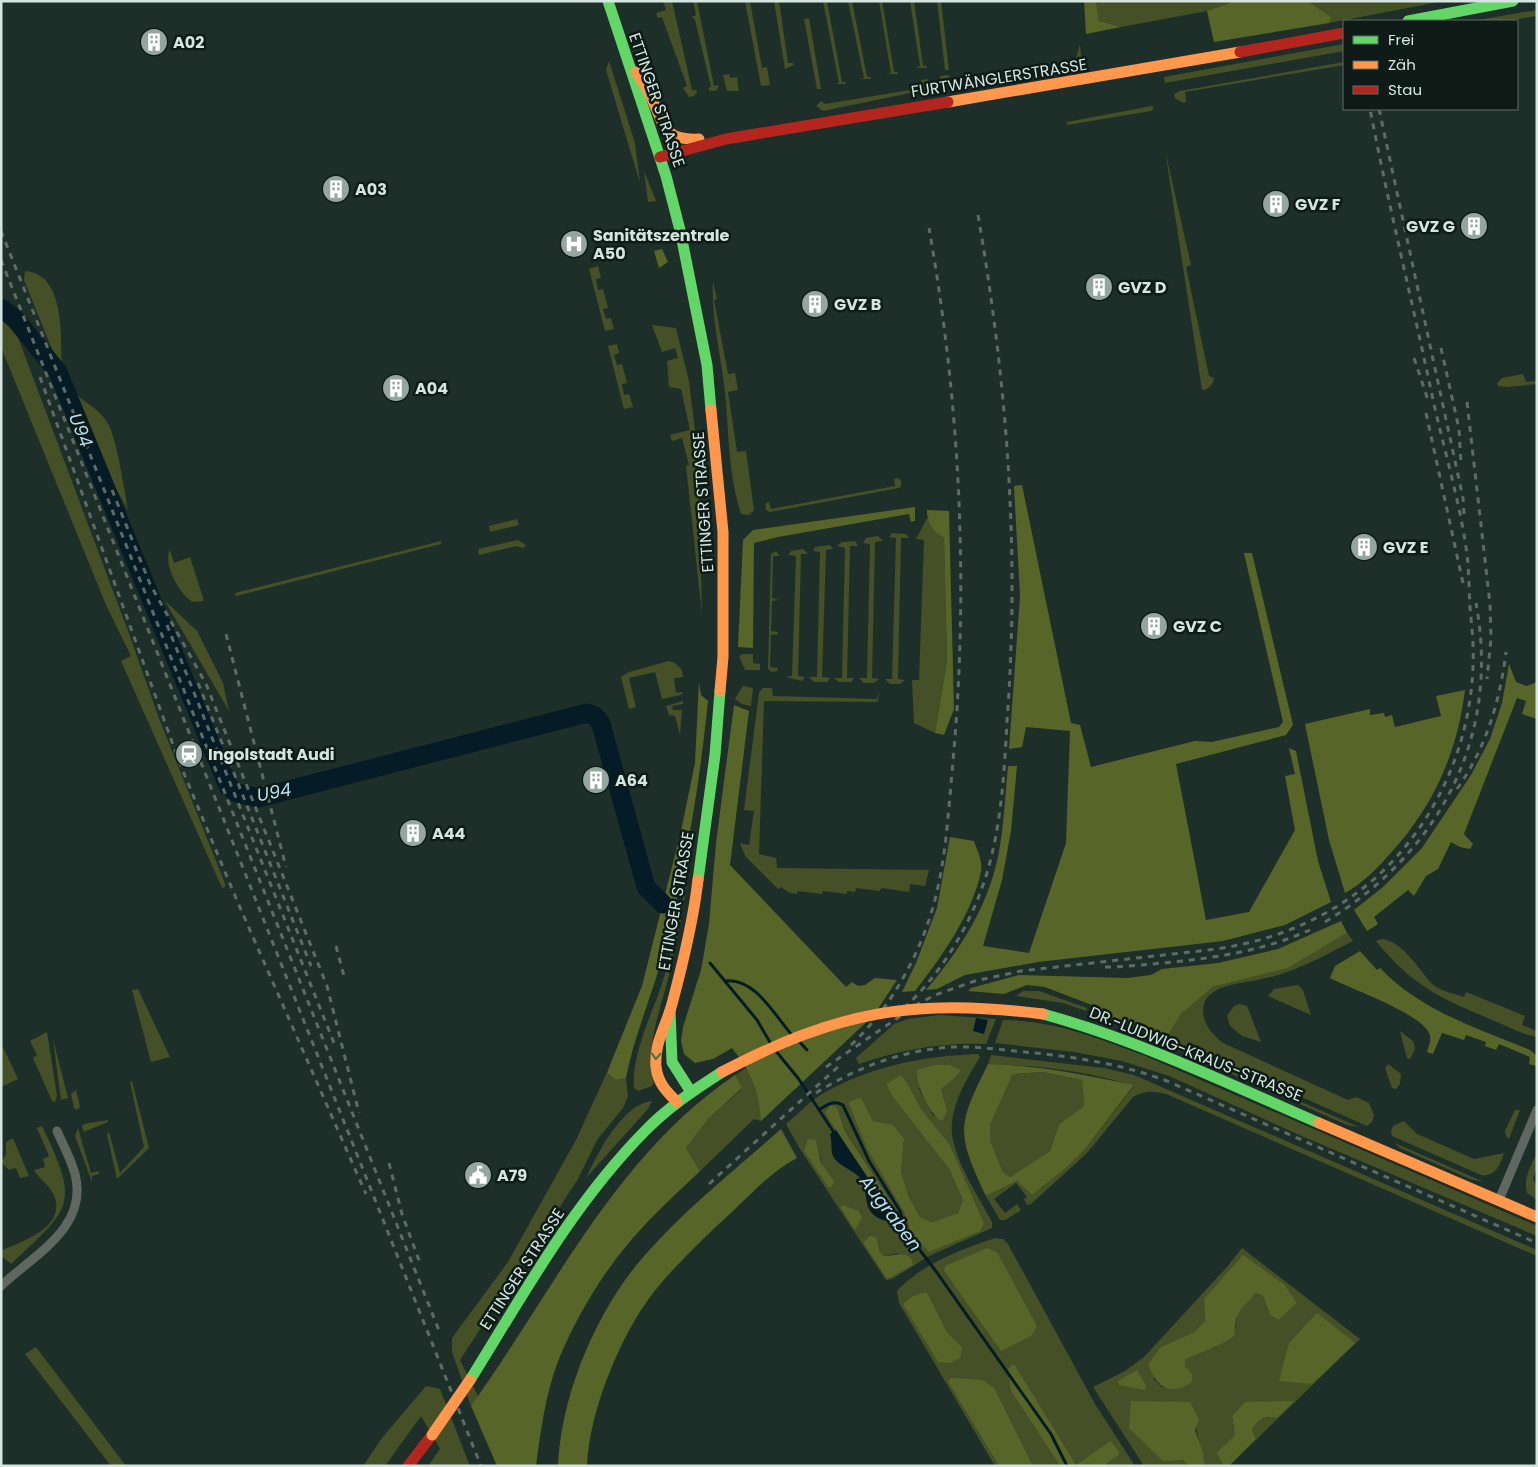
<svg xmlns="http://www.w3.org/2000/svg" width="1538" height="1467" viewBox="0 0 1538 1467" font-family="Poppins,sans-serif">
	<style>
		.green { fill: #455027; fill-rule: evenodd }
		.forest { fill: #586529; fill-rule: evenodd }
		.water { fill: #051b25 }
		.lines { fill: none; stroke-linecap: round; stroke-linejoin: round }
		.stream { stroke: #051b25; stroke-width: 3 }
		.river { stroke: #051b25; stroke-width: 19 }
		.street { stroke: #5e6760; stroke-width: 9 }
		.fast { stroke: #63d668; stroke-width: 11 }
		.slow { stroke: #ff974d; stroke-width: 11 }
		.jam { stroke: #b3261e; stroke-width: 11 }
		.rail { stroke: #5f6b66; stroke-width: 3; stroke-dasharray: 6 6; stroke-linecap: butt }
		.slow-bridge { stroke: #ff974d; stroke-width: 11 }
		.oneway { stroke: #387840 }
		.labels { text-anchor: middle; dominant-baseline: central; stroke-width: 5; stroke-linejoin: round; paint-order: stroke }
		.poi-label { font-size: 16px; font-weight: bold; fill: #d5e6e1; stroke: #0e1b17; text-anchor: start }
		.street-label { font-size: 16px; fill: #d5e6e1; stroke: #0e1b17 }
		.water-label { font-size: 18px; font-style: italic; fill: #b8dff4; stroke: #0e1b17 }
	</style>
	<rect width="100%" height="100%" fill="#1e2f2a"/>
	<g class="green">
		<path d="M 663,1 L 672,1 L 692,90 L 696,90 L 697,92 L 694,96 L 689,97 L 683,88 L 687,86 L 662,17 L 658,18 L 656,13 L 666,10 Z"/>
		<path d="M 693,1 L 697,1 L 714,86 L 719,85 L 716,91 L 710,91 L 708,88 L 711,87 L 695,20 L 692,17 L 696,15 Z"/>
		<path d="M 745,1 L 750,1 L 762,68 L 767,67 L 770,85 L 761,86 Z"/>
		<path d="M 774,1 L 779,1 L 788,63 L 793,63 L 794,65 L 785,69 Z"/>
		<path d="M 823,1 L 827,1 L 842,82 L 846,82 L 845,84 L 834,84 L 839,83 Z"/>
		<path d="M 848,1 L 852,1 L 867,77 L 871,77 L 870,79 L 859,79 L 864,78 Z"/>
		<path d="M 879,1 L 882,1 L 894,72 L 898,72 L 897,74 L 886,74 L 891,73 Z"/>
		<path d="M 910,1 L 914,1 L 923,66 L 927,65 L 926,68 L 916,68 L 920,66 Z"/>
		<path d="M 937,1 L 941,1 L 949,70 L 945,70 Z"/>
		<path d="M 1096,1 L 1235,1 L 1207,11 L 1121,27 L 1099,21 Z"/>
		<path d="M 1307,1 L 1444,1 L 1329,23 L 1330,17 Z"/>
		<path d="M 1537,10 L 1537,16 L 1506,21 L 1472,21 Z"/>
		<path d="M 809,18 L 821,89 L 817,89 L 804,19 Z"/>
		<path d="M 1080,44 L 1082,67 L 1073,69 Z"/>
		<path d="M 1344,44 L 1344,51 L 1165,83 L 1164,77 Z"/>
		<path d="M 609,61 L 635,143 L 640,183 L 606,70 Z"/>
		<path d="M 1344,62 L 1344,65 L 1185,92 L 1186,102 L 1183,103 L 1175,98 L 1174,94 L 1180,91 Z"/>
		<path d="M 729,74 L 730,78 L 737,77 L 739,91 L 727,91 L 723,75 Z"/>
		<path d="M 949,75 L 949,85 L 823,111 L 816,106 L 821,101 L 825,104 L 922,88 L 921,80 L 928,79 L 929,86 L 940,84 L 940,76 Z"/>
		<path d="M 1152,106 L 1154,108 L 1151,111 L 1067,125 L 1067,122 Z"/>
		<path d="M 1165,150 L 1191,265 L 1186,267 L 1209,376 L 1214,378 C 1213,384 1209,390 1202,390 Z"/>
		<path d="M 644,171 L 656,201 L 648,202 Z"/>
		<path d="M 598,266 L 601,278 L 596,279 L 598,290 L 603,289 L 608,308 L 603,309 L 606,319 L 611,318 L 614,329 L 605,331 L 589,269 Z"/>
		<path d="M 25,271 C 67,274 60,341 62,371 C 72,402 94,401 107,422 C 117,437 124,490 128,510 L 90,443 L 24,280 Z"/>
		<path d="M 713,281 L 717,299 L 714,300 L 728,374 L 735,373 L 738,390 L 728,392 L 737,452 L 746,451 L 754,510 L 749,515 L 741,514 C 728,474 729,433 725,392 C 721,355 711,318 713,281 Z"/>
		<path d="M 1,292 L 128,631 L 160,721 L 226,886 L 222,888 L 121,661 L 131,656 L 106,605 L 1,347 Z"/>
		<path d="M 652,325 L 676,328 L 689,381 L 698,456 L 702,614 L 686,466 L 689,465 L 682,438 L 672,441 L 670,435 L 690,430 L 681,389 L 669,387 L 667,361 L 678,358 L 675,348 L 662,352 Z"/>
		<path d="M 617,344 L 619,353 L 614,355 L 617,365 L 622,364 L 627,383 L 622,384 L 624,395 L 629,394 L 633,407 L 624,409 L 608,346 Z"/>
		<path d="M 1523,374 L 1526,382 L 1537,381 L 1537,384 L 1508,387 L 1498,386 L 1497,383 L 1502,378 Z"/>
		<path d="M 897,478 L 901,480 L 901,486 L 899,488 L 770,512 L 766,510 L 765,504 L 769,502 L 771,509 L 895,486 L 894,479 Z"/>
		<path d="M 927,518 L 939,535 L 944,538 L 947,661 L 935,733 L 914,723 L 912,680 L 919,680 L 924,540 L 916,539 Z"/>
		<path d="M 517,519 L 519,525 L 490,532 L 489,526 Z"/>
		<path d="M 892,533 L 906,534 L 909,538 L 901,538 L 898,679 L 905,680 L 900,684 L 890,684 L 885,679 L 892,679 L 896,538 L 889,537 Z"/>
		<path d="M 878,536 L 883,541 L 875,542 L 872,678 L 879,679 L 874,683 L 864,683 L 859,678 L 867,678 L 870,544 L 863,543 L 866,538 Z"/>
		<path d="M 518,540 L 526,545 L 523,548 L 516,546 L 479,555 L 478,549 Z"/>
		<path d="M 441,541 L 441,544 L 236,596 L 235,593 Z"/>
		<path d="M 855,541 L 858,546 L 850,546 L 847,678 L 854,678 L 851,682 L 839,682 L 834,678 L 842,678 L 845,548 L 837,546 L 842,542 Z"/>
		<path d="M 830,545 L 833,549 L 826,550 L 822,677 L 830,678 L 827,682 L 814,682 L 809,677 L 817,677 L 820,552 L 813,551 L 815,547 Z"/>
		<path d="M 803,549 L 808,554 L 801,554 L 798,676 L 805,677 L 802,681 L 785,677 L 792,676 L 796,556 L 788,555 L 791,551 Z"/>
		<path d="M 170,550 L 174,563 L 190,557 L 204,601 L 193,602 C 180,596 162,562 170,550 Z"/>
		<path d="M 776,551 L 780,556 L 773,556 L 772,598 L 779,600 L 772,601 L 771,631 L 778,632 L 778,634 L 771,635 L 770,667 L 778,668 L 777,671 L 772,672 L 768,669 L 771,554 Z"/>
		<path d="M 165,601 L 197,631 L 223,683 L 229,711 Z"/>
		<path d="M 743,654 L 753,654 L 753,663 L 760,664 L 760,670 L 745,670 L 739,656 Z"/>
		<path d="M 669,661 L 675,663 L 682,670 L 683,677 L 674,678 L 676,693 L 683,692 L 681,695 L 662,699 L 655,672 L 629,678 L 636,707 L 629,709 L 621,677 L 629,672 Z"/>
		<path d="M 743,686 L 753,688 L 751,706 L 742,704 L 735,699 Z"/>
		<path d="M 763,688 L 772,688 L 773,696 L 877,699 L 879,690 L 878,702 L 764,701 L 759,854 L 776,858 L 777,868 L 929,870 L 925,886 L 910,884 L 909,892 L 881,888 L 880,891 L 856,888 L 855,892 L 847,891 L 847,894 L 823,891 L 822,894 L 798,891 L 797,894 L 790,893 L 781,887 L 778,889 L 745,856 L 740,843 L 749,845 L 754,811 L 744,810 L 759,693 Z"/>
		<path d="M 683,701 L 683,704 L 672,706 L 673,710 L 682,710 L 680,735 L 675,716 L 669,715 L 666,706 Z"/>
		<path d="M 689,870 C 684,905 677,940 669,975 C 660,1012 645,1045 654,1083 L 652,1086 L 638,1091 L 634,1088 C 631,1052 655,1009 665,974 C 674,940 682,904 689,870 Z"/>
		<path d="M 1347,933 L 1353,941 C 1331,952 1310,964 1287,972 C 1278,975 1270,978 1261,979 C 1242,984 1202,984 1203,1012 C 1204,1025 1213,1035 1223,1043 L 1348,1100 L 1356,1097 L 1369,1103 L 1374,1115 L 1372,1122 L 1367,1126 L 1202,1053 L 1097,1014 L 1097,1007 L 1167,1037 L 1181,1014 L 1213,987 L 1288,968 Z"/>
		<path d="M 1381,939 C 1402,940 1419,970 1432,984 C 1438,990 1455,994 1464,997 L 1466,992 L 1525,1016 L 1522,1025 L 1537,1031 L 1537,1037 C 1520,1034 1505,1025 1490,1019 C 1438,997 1413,986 1376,941 Z"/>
		<path d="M 1298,985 L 1303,990 L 1311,1015 L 1268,996 L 1274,989 Z"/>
		<path d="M 138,989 L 170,1057 L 151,1062 L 132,990 Z"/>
		<path d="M 1023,991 L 1039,991 L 1087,1008 L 1086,1011 L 1063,1003 L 1016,996 Z"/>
		<path d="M 1239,1004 L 1247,1006 L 1261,1042 L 1242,1036 L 1230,1026 L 1227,1016 L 1234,1006 Z"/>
		<path d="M 939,1015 L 996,1019 L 986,1044 C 942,1042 900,1050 859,1064 L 856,1058 L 894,1024 L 908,1019 Z"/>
		<path d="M 1003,1020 C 1053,1020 1097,1038 1143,1055 L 1537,1226 L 1537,1236 L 1304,1137 L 1169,1076 L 1122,1061 L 1074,1052 L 995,1043 Z"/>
		<path d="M 1400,1031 L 1413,1041 L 1415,1049 L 1410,1059 L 1407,1058 Z"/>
		<path d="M 47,1032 L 57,1096 L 55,1102 L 52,1101 L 33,1058 L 37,1055 L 30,1041 Z"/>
		<path d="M 53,1039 L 68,1098 L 61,1100 Z"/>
		<path d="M 1,1043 L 18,1079 L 1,1087 Z"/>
		<path d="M 1175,1049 L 1194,1055 L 1359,1127 L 1347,1125 Z"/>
		<path d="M 978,1054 L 980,1057 C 968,1077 954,1099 952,1123 C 948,1152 979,1197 992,1222 L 992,1228 L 929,1256 L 892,1279 L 886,1280 L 800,1149 L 786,1124 C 798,1114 809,1102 822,1094 C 871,1066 923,1056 978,1054 ZM 935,1065 L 949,1065 L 960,1070 L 954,1079 L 941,1089 L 934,1117 L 919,1089 ZM 901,1076 L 908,1084 L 921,1109 L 950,1145 L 984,1223 L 911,1233 L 904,1212 L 867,1149 L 848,1102 L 861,1097 L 873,1121 L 904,1139 L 901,1172 L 909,1197 L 920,1217 L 932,1222 L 958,1213 L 963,1200 L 949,1169 L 892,1096 L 886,1084 ZM 830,1105 L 837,1107 L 845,1130 L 899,1214 L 896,1218 L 825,1113 ZM 816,1141 L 828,1187 L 804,1151 ZM 832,1141 L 844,1141 L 855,1161 L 892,1214 L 864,1187 L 860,1177 L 836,1160 L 832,1152 ZM 863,1243 L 878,1244 L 880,1252 L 884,1256 L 899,1253 L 887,1279 Z"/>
		<path d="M 991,1055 L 1104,1068 L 1134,1075 L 1537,1250 L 1537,1256 L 1166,1094 C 1153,1091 1145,1090 1133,1097 L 1087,1153 L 1031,1204 L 1027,1205 L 1024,1199 L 1027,1197 L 1016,1183 L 994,1199 L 1005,1213 L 1017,1204 L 1021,1210 L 1005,1220 L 1000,1220 L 986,1196 L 1017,1181 L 1032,1195 L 1066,1168 L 1085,1149 L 1134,1086 C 1088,1071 1036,1065 988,1064 Z"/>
		<path d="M 1388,1064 L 1401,1074 L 1400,1084 L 1396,1089 L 1392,1088 L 1385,1068 Z"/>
		<path d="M 748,1067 L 760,1098 L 761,1121 L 754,1119 L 700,1171 L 686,1148 L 708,1119 L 742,1089 L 735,1075 Z"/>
		<path d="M 608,1070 L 608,1074 L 616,1080 L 626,1078 L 628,1096 L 623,1108 L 597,1140 L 578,1179 L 460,1360 L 478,1396 L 471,1406 L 452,1352 L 452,1338 L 508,1262 L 576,1140 Z"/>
		<path d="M 1043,1072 L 1082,1080 L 1084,1106 L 1059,1124 L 1050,1151 L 1010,1177 L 1003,1172 L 990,1140 L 990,1125 L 1013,1074 Z"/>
		<path d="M 132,1081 L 149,1148 L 117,1179 L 107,1134 L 109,1132 L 120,1173 L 144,1147 L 130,1082 Z"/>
		<path d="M 76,1090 L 80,1107 L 77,1110 L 74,1108 L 71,1094 Z"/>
		<path d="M 652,1101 L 648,1109 L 586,1178 C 597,1154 623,1103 652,1101 Z"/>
		<path d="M 1515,1110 L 1520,1110 L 1509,1139 L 1506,1136 L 1505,1131 Z"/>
		<path d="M 108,1120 L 108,1122 L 84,1132 L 82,1126 L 84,1124 Z"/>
		<path d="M 1404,1121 L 1417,1134 L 1474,1159 L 1504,1153 C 1500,1165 1496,1177 1481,1175 L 1392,1136 L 1391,1131 L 1393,1126 Z"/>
		<path d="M 42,1126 C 80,1205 72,1207 11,1264 L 1,1256 L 1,1251 C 22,1241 64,1229 55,1198 C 51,1185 40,1181 34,1170 L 45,1167 L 43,1159 L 49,1156 L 37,1128 Z"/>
		<path d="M 78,1128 L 91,1173 L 99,1171 L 99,1174 L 92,1176 L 92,1182 L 75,1136 Z"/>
		<path d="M 13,1138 L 29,1176 L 20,1178 L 16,1168 L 9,1170 L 1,1162 L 6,1154 L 6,1142 Z"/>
		<path d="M 1395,1143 L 1484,1182 L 1470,1179 L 1400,1148 Z"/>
		<path d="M 1537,1153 L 1537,1167 L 1533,1179 L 1537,1187 L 1537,1200 L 1527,1193 C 1523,1179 1531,1165 1537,1153 Z"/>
		<path d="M 995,1238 L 1003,1239 L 1008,1244 L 1095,1404 L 1135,1466 L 1104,1466 L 1120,1454 L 1076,1465 L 1011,1391 L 1060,1466 L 1033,1466 L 995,1389 L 948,1382 L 999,1466 L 995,1466 L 899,1303 L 897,1291 C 923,1263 960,1250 995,1238 ZM 945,1266 L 1001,1350 L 944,1271 ZM 927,1292 L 947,1332 L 962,1347 L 904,1304 Z"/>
		<path d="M 1242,1248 L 1360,1339 L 1229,1466 L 1256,1439 L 1252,1429 C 1260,1419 1264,1415 1277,1418 L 1293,1401 L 1232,1416 L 1235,1435 L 1216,1453 L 1224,1466 L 1205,1466 L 1190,1402 L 1171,1403 L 1183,1460 L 1188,1466 L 1144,1466 L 1093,1387 L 1125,1371 L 1144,1357 L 1226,1268 ZM 1286,1286 L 1297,1303 L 1279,1320 L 1270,1315 L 1263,1296 L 1256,1293 C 1246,1302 1235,1312 1236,1327 L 1215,1347 L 1204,1350 L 1185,1360 L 1173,1389 L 1162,1387 L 1154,1379 L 1161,1347 L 1194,1332 L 1205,1321 L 1204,1299 Z"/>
		<path d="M 36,1347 L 126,1466 L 111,1466 L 25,1354 Z"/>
		<path d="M 426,1386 L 440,1389 L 470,1466 L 428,1466 L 440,1449 L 421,1416 L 385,1466 L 363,1466 L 382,1438 Z"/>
	</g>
	<g class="forest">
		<path d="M 1084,1 L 1096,1 L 1099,21 L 1121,27 L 1086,34 Z"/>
		<path d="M 1235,1 L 1307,1 L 1331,17 L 1329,23 L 1214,42 L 1207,11 Z"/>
		<path d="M 662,249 L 668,262 L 659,268 L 654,251 Z"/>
		<path d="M 1022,485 L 1071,723 L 1080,725 L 1091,767 L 1195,741 L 1212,742 L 1279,727 L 1283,722 L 1244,553 L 1252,553 L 1293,725 L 1286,735 L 1176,764 L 1206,920 L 1249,912 L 1295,830 L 1285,776 L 1295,774 L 1289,748 L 1296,751 L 1318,861 L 1331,902 L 1285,925 L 1223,941 L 1038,962 L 965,975 L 937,989 L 926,990 C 960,950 987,908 998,857 C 1004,827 1005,796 1008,766 L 1017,766 L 1011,831 L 1002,880 L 983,946 L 1029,953 L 1066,843 L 1070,731 L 1026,727 L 1022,747 L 1009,749 L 1020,596 L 1014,486 Z"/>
		<path d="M 915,507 L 915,521 L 911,522 L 909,514 L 778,537 L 754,543 L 753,648 L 738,647 L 743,540 L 753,530 Z"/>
		<path d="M 927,510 L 949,511 L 954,709 L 944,735 L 935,733 L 947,661 L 944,538 C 934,533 926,521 927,510 Z"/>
		<path d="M 1509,664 L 1516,682 L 1527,686 L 1537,682 L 1537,719 L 1522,714 L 1526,701 L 1517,698 L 1464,834 L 1473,844 L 1470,849 L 1460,847 L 1451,842 L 1438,869 L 1426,876 L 1414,896 L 1408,890 L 1374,917 L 1378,924 L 1367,931 L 1354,910 L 1383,887 L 1422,848 L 1471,775 L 1490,739 L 1502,703 Z"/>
		<path d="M 699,682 L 701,695 L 708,701 C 699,790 684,879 660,965 C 649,1003 633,1040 626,1078 L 616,1080 L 608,1074 L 608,1070 L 642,986 L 681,831 L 695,763 Z"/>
		<path d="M 1465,690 C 1457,755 1432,809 1388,856 C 1376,870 1361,884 1345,893 L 1329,840 L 1305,724 L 1370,709 L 1370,715 L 1384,713 L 1385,717 L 1392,715 L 1395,727 L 1441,716 L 1436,696 Z"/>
		<path d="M 734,705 L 749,711 L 730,865 L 846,987 L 852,982 L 858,986 L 865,985 L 875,978 L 897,980 L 874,1015 L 761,1121 C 759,1089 751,1072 732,1048 L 713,1059 L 695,1063 L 684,1054 L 681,1041 L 683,1027 L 701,970 L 709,924 L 716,843 Z"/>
		<path d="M 950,837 L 974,841 C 977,850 983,861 981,871 C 973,913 941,958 915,991 L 902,992 L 916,963 L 937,908 Z"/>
		<path d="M 1341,921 L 1347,933 L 1288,968 L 1213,987 L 1181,1014 L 1167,1037 L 1101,1012 L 1097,1007 L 1045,987 L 1027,985 L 1004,994 L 968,991 L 971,988 L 1019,975 L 1127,978 L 1151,975 L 1162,969 L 1218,963 L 1278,949 Z"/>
		<path d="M 1360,951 L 1377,970 L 1380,968 C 1421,1011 1477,1028 1530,1050 L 1537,1056 L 1536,1066 L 1529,1064 L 1530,1057 L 1499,1044 L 1496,1050 L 1485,1046 L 1486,1042 L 1466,1035 L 1464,1040 L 1442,1033 L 1433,1054 L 1427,1052 C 1429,1045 1432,1040 1429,1033 C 1420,1013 1351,989 1330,978 L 1335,966 Z"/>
		<path d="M 988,1064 C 1037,1065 1086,1075 1134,1085 L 1085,1149 L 1066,1168 L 1032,1195 L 1017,1181 L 986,1196 C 956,1132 957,1127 988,1064 ZM 1043,1072 L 1082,1080 L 1084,1106 L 1059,1124 L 1050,1151 L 1010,1177 L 1003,1172 L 990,1140 L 990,1125 L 1013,1074 Z"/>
		<path d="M 935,1065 L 950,1065 L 961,1070 L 954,1079 L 941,1089 L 947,1111 L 942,1121 C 929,1114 916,1085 917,1070 Z"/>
		<path d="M 735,1075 L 742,1088 L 708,1119 L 686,1148 L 700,1171 C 674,1196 646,1221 623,1250 C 596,1283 566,1335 553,1376 C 544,1405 540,1436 536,1466 L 497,1466 L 471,1406 C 553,1292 615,1156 735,1075 Z"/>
		<path d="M 901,1075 L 908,1084 L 921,1109 L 950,1145 L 984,1223 L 980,1231 L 929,1252 L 911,1233 L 904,1212 L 867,1149 L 848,1102 L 861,1097 L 873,1121 L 893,1125 L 904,1139 L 901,1172 L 909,1197 L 920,1217 L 932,1222 L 958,1213 L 963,1200 L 949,1169 L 892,1096 L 886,1084 Z"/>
		<path d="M 830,1105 L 837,1107 L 845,1131 L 899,1214 L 899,1220 L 881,1199 L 825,1113 Z"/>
		<path d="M 781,1129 L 797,1158 C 772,1171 753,1192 733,1211 C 705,1237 677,1263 653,1293 C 620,1336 589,1412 587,1466 L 558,1466 C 561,1394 597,1309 645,1255 C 685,1209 735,1170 781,1129 Z"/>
		<path d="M 808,1139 L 816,1140 L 821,1163 L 834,1181 L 832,1187 L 828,1187 L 804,1151 Z"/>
		<path d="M 842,1205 L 859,1211 L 862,1218 L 855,1230 L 841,1208 Z"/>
		<path d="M 870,1236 L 876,1237 L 880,1252 L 884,1256 C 895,1256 902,1251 911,1258 L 913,1265 L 887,1279 L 863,1243 Z"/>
		<path d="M 987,1248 L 997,1252 L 1037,1326 L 1031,1336 L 1001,1351 L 944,1271 L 945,1266 Z"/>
		<path d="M 1243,1255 L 1286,1286 L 1297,1303 L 1279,1320 L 1270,1315 L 1263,1296 L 1256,1293 L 1241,1309 L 1236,1319 L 1234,1336 C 1219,1347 1202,1351 1185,1360 L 1185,1366 L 1192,1374 L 1192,1382 C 1168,1397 1157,1387 1148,1364 L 1161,1347 L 1194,1332 L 1205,1321 L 1204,1299 Z"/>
		<path d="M 927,1292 L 947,1332 L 962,1347 L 960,1358 L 950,1363 L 938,1362 L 903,1304 L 913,1296 Z"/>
		<path d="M 1317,1313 L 1355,1343 L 1312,1384 L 1279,1381 L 1289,1343 Z"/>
		<path d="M 1014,1364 L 1076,1465 L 1111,1441 L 1120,1454 L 1104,1466 L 1060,1466 L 1011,1391 L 1008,1369 Z"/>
		<path d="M 1137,1370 L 1146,1386 L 1145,1390 L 1119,1385 L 1118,1381 Z"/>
		<path d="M 951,1378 L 983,1380 L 995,1389 L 1033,1466 L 999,1466 L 948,1382 Z"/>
		<path d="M 1131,1401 L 1190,1402 L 1199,1419 L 1195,1430 L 1202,1449 L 1205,1466 L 1188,1466 L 1183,1460 L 1163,1461 L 1129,1428 Z"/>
		<path d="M 1294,1401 L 1277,1418 C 1264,1415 1260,1419 1252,1429 L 1256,1439 L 1229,1466 L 1224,1466 L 1216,1453 L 1235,1435 L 1232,1416 L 1245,1402 Z"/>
	</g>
	<g class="water">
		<path d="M 976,1018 L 988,1020 L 984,1034 L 973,1031 Z"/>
		<path d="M 836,1130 L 892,1214 L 890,1222 C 858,1215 871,1195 861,1179 C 854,1169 835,1166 832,1153 C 831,1147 832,1140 830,1134 Z"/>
	</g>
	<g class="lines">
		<g class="stream">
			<path d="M 655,897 L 663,904"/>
			<path d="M 710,963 L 757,1020 L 771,1044"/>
			<path d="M 725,981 C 755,977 775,1016 792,1035"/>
			<path d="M 797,1039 L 807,1050"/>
			<path d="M 775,1050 L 798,1078 L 835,1134"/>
			<path d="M 819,1110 C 828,1104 833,1100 843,1105 L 869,1161 L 900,1211 L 906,1231"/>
			<path d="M 890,1216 L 906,1232 L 935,1270 L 1051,1434 L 1067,1466"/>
		</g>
		<path class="river" d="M 1,308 L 15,319 L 58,372 L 228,786 L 237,793 L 258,798 L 587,713 L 595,716 L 601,724 L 646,887 L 663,904"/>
		<g class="street">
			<path d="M 1499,1200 L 1537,1110"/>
			<path d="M 1,1286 C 33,1255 89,1228 75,1174 C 71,1159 63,1145 57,1131"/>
		</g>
		<g class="fast">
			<path d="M 608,1 L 666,176 L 680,230 L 707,365 L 711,410"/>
			<path d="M 1408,21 L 1513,1"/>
			<path d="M 698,880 L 715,755 L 720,691"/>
			<path d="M 670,1011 L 672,1062 L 691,1092"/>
			<path d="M 1043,1014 C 1138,1040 1229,1084 1319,1123"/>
			<path d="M 470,1380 C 523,1295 573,1204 644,1132 C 667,1108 694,1090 722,1072"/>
		</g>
		<g class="slow">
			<path d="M 636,72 C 642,81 648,89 652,99 C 664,126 665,141 699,139"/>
			<path d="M 948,102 L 1240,52"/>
			<path d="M 711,410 L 723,532 L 723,657 L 720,691"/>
			<path d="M 677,1102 C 666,1091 658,1083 656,1067 C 654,1042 666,1027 672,1004 C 683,963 693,923 698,880"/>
			<path d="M 1319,1123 L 1537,1217"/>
		</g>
		<g class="jam">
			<path d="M 1240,52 L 1344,33"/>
			<path d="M 660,157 L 726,139 L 948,102"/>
			<path d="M 408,1466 L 432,1435"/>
		</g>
		<g class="rail">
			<path d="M 1379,109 L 1463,498 L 1464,514"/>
			<path d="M 1,231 L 440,1333"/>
			<path d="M 1,260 L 481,1466"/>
			<path d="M 1441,348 L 1459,429 L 1461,463"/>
			<path d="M 1414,358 L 1429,403"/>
			<path d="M 40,377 L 180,764 L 238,903 L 366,1194"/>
			<path d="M 1467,402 L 1490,604 L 1491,638 L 1487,679"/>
			<path d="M 1426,413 L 1463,583"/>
			<path d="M 112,490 L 150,584 L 206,684 L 295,906 L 327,986 L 359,1113"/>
			<path d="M 167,625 L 334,1043"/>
			<path d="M 226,634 L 286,867"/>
			<path d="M 198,683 L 311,966"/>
			<path d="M 1457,789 C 1486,748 1500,701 1506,652"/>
			<path d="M 1325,922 C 1439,853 1501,737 1476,603"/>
			<path d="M 336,946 L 344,976"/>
			<path d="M 1105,967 C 1127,967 1150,964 1173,962 C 1221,957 1265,950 1310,930"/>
			<path d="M 904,1008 C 939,976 966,932 982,888 C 1001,835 1004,777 1007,721 C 1020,551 1007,383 978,215"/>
			<path d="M 851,1045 C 887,1011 913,967 929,920 C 946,869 948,814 953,761 C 969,583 960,404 929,228"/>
			<path d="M 826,1067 L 918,1004 L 935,995 L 975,981 L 1021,971 L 1217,949 C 1282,939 1339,914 1387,867 C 1440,813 1470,742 1473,667 C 1474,648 1472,627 1470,608 C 1469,590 1469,571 1467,554 C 1460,503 1445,453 1434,404 C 1413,305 1389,207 1370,109"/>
			<path d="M 816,1093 C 857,1067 904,1050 952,1047 C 980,1046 1009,1051 1036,1053 C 1082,1058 1124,1065 1167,1081 L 1537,1243"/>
			<path d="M 389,1163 L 402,1214 L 420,1263"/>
			<path d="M 709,1184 L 840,1065"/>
		</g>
		<g class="slow-bridge">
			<path d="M 722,1072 C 839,1011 912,998 1043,1014"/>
			<path d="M 432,1435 L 470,1380"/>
		</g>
	</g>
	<defs><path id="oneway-chevron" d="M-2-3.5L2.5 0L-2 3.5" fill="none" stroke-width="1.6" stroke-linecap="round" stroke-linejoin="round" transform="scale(1.25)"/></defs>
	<use class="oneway" href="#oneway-chevron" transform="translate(656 1056) rotate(93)"/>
	<defs>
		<g id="building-disc" transform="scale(1.4375)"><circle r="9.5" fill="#95a6a1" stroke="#0e1b17"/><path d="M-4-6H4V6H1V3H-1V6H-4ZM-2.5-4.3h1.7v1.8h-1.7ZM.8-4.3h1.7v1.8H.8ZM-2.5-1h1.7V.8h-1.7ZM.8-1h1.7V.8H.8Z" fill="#fff"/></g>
		<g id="hospital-disc" transform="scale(1.4375)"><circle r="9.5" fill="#95a6a1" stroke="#0e1b17"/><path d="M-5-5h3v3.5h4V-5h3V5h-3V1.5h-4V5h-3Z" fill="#fff"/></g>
		<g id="station-disc" transform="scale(1.4375)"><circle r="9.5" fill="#95a6a1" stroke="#0e1b17"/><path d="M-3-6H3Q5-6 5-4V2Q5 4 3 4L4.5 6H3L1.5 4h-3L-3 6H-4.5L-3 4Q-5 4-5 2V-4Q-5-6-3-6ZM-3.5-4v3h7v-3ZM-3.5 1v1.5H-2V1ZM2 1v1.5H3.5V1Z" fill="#fff"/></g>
		<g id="civic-disc" transform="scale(1.4375)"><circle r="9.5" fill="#95a6a1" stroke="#0e1b17"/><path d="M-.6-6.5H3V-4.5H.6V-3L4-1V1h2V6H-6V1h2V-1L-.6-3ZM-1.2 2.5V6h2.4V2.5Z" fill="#fff"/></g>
	</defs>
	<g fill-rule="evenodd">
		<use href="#building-disc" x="154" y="42"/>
		<use href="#building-disc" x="336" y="189"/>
		<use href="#building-disc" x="1276" y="204"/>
		<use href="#building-disc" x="1474" y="226"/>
		<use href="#hospital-disc" x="574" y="244"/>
		<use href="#building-disc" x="1099" y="287"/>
		<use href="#building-disc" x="815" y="304"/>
		<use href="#building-disc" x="396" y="388"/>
		<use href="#building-disc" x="1364" y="547"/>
		<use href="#building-disc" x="1154" y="626"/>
		<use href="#station-disc" x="189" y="754"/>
		<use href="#building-disc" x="596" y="780"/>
		<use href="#building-disc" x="413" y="833"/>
		<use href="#civic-disc" x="478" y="1175"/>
	</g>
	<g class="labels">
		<g class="poi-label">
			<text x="173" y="42">A02</text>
			<text x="355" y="189">A03</text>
			<text x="1295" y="204">GVZ F</text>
			<text x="1455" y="226" text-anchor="end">GVZ G</text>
			<text x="593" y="235">Sanitätszentrale<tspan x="593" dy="18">A50</tspan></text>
			<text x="1118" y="287">GVZ D</text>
			<text x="834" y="304">GVZ B</text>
			<text x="415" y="388">A04</text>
			<text x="1383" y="547">GVZ E</text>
			<text x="1173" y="626">GVZ C</text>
			<text x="208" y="754">Ingolstadt Audi</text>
			<text x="615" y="780">A64</text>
			<text x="432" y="833">A44</text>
			<text x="497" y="1175">A79</text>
		</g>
		<g class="street-label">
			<text transform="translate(999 78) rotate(-9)">FURTWÄNGLERSTRASSE</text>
			<text transform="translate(657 100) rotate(71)">ETTINGER STRASSE</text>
			<text transform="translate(703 502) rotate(-94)">ETTINGER STRASSE</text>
			<text transform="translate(676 901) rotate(-80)">ETTINGER STRASSE</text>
			<text transform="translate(1196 1054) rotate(22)">DR.-LUDWIG-KRAUS-STRASSE</text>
			<text transform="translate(522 1269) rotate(-57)">ETTINGER STRASSE</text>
		</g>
		<g class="water-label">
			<text transform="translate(81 430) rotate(68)">U94</text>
			<text transform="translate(274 792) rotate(-10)">U94</text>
			<text transform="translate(891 1213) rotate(53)">Augraben</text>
		</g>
	</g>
	<rect width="1538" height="1467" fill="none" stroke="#d5e6e1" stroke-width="5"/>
	<rect x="1343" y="20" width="175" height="90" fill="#0e1b17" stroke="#5e6c68"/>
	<rect x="1353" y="36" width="25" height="8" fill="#63d668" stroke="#5e6c68"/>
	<text x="1388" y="45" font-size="15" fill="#d5e6e1">Frei</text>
	<rect x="1353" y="61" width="25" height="8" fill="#ff974d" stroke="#5e6c68"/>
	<text x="1388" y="70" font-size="15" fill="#d5e6e1">Zäh</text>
	<rect x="1353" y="86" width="25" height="8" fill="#b3261e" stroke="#5e6c68"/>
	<text x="1388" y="95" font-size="15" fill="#d5e6e1">Stau</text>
</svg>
